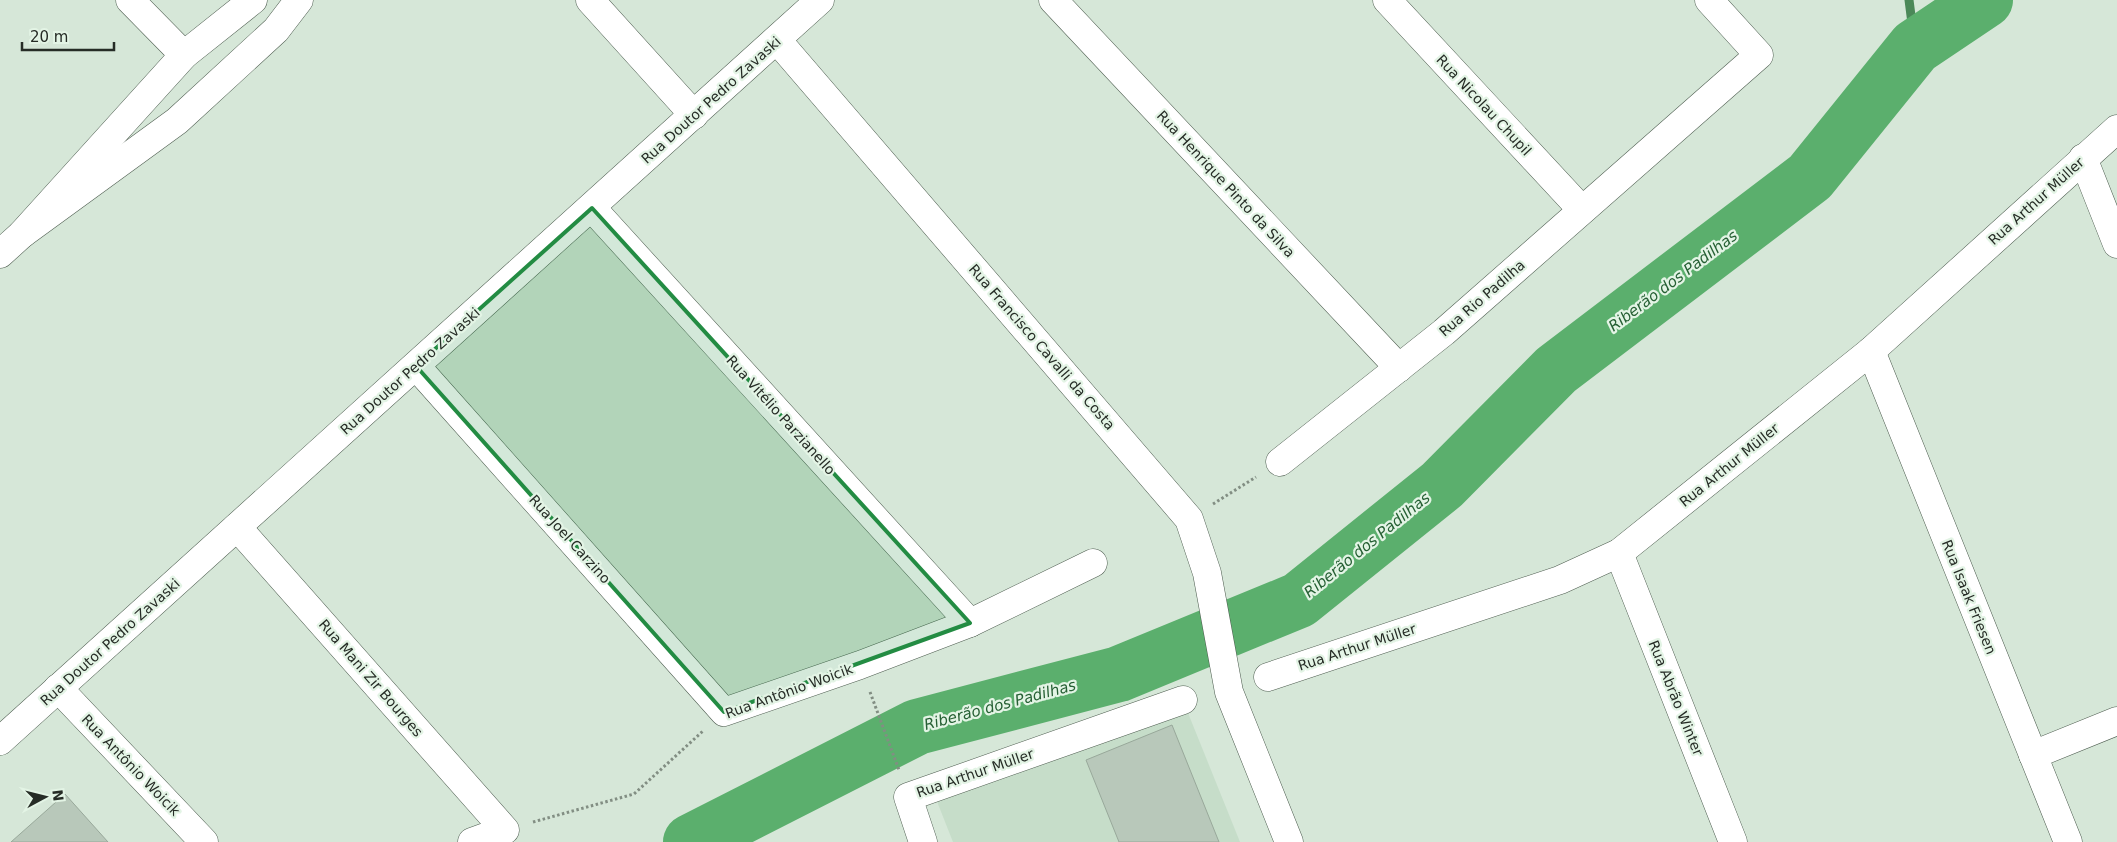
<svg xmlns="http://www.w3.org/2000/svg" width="2117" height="842" viewBox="0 0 2117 842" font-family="'DejaVu Sans',sans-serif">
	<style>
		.built { fill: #c6ddc9 }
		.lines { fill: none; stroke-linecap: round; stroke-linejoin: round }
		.stream { stroke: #4b8858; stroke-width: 9 }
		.river { stroke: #5baf6d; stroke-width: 56 }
		.building { fill: #b8c8ba; stroke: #98a89a }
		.minor-casing { stroke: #4f5e51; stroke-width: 29 }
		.tertiary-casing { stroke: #4f5e51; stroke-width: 29 }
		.path { stroke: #828e83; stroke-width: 3; stroke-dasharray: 2.5 2.5; stroke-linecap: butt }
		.minor { stroke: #fff; stroke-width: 28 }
		.tertiary { stroke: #fff; stroke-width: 28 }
		.marked { fill: #238c43; fill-opacity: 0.2; stroke: #238c43; stroke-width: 4; stroke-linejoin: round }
		.labels { text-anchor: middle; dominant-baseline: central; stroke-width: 4.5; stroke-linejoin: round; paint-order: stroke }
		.street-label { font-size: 14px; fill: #262c26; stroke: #e3f4e5 }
		.water-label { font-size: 15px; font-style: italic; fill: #266034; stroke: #e3f4e5 }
	</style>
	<rect width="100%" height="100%" fill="#d6e7d8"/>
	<path class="built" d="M 1186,708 L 1240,842 L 953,842 L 936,799 Z"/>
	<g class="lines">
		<path class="stream" d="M 1909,0 L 1915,47"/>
		<path class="river" d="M 691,842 L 917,727 L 1119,674 L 1299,600 L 1442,485 L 1556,370 L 1810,177 L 1915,47 L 1985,0"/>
	</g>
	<g class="building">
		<path d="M 1172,725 L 1219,842 L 1119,842 L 1086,760 Z"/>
		<path d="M 65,794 L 108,842 L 11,842 Z"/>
	</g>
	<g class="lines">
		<g class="minor-casing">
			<g id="minor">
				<path d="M 130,0 L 184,55"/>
				<path d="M 590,0 L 694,115"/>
				<path d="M 1053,0 L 1399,368"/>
				<path d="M 1387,0 L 1582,210"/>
				<path d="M 777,40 L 1189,519 L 1207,573 L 1229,692 L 1289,842"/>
				<path d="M 2083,158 L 2117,244"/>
				<path d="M 592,208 L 970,623"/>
				<path d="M 1871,351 L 2068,842"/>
				<path d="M 416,366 L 724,712 L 860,665 L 970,623 L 1093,563"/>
				<path d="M 1280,462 L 1444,332 L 1759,55 L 1709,0"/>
				<path d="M 237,527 L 505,830 L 472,842"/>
				<path d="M 1619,553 L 1733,842"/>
				<path d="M 1268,677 L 1560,580 L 1619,553 L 1871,351 L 2117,129"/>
				<path d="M 58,688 L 204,842"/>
				<path d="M 0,741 L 820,0"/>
				<path d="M 2033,755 L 2117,721"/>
				<path d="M 923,842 L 908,797 L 1183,700"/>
			</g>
		</g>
		<g class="tertiary-casing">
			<g id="tertiary">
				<path d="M 22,234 L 177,121 L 276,30 L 299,0"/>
				<path d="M 0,254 L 22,234 L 184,55 L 253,0"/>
			</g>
		</g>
		<g class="path">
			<path d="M 1213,504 L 1256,477"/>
			<path d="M 870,692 L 899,770"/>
			<path d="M 533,822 L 634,794 L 703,731"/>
		</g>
		<use href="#minor" class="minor"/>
		<use href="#tertiary" class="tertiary"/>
	</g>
	<path class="marked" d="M 592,208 L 970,623 L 724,712 L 416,366 Z"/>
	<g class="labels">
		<g class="street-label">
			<text transform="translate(711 100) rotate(-42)">Rua Doutor Pedro Zavaski</text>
			<text transform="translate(1484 105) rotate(47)">Rua Nicolau Chupil</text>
			<text transform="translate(1226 184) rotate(47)">Rua Henrique Pinto da Silva</text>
			<text transform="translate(2036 201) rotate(-42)">Rua Arthur Müller</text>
			<text transform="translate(1482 298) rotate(-41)">Rua Rio Padilha</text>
			<text transform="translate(1042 347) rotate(49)">Rua Francisco Cavalli da Costa</text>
			<text transform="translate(410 371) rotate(-42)">Rua Doutor Pedro Zavaski</text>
			<text transform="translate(781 415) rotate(48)">Rua Vitélio Parzianello</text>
			<text transform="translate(1729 465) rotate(-39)">Rua Arthur Müller</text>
			<text transform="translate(570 539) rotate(48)">Rua Joel Carzino</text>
			<text transform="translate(1969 597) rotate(68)">Rua Isaak Friesen</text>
			<text transform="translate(110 642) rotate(-42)">Rua Doutor Pedro Zavaski</text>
			<text transform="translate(1357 647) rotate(-18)">Rua Arthur Müller</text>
			<text transform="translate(371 678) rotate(49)">Rua Mani Zir Bourges</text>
			<text transform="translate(789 691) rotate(-20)">Rua Antônio Woicik</text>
			<text transform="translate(1676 698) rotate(68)">Rua Abrão Winter</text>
			<text transform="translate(131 765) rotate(46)">Rua Antônio Woicik</text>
			<text transform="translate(975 773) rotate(-19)">Rua Arthur Müller</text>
		</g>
		<g class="water-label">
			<text transform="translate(1673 281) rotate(-37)">Riberão dos Padilhas</text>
			<text transform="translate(1367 545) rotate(-39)">Riberão dos Padilhas</text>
			<text transform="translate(1000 705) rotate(-15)">Riberão dos Padilhas</text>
		</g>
	</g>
	<g transform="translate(45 797) rotate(83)" stroke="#e3f4e5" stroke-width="4" paint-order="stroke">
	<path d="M0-4L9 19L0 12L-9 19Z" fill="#262c26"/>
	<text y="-8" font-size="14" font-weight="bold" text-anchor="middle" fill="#262c26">N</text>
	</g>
	<path d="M22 42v8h92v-8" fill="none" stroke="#262c26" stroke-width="2.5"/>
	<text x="30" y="42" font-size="15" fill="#262c26" stroke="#e3f4e5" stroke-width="4" paint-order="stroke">20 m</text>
</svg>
